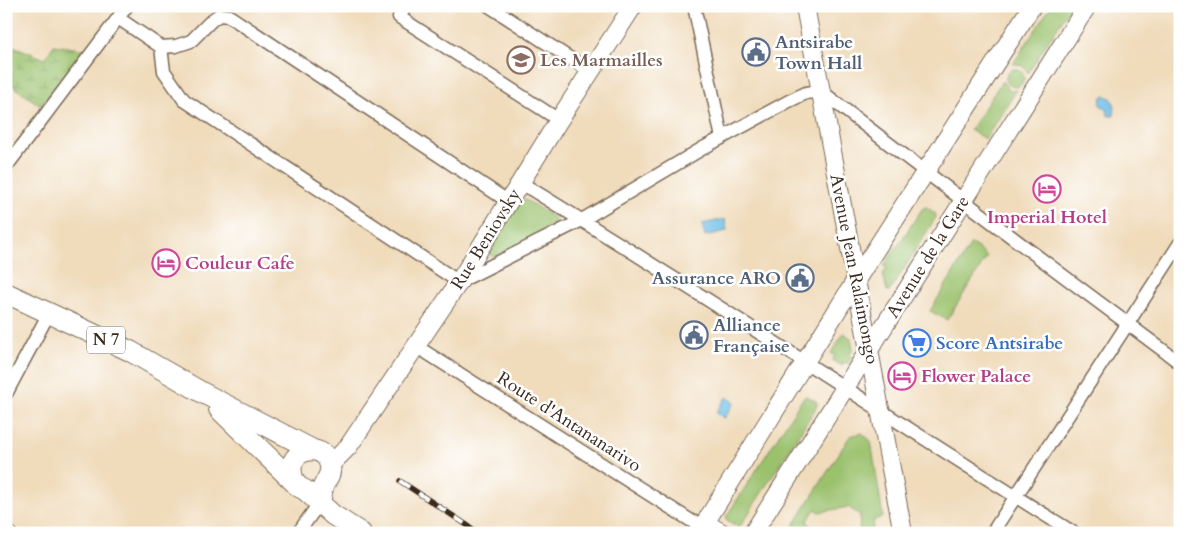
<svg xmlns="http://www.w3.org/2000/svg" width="1186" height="539" viewBox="0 0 1186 539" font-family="Cardo,serif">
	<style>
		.wetland { fill: url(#wetland-marsh); stroke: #6a7645 }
		.green { fill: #9ac16c; stroke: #6a7645 }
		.water { fill: #6bbde6; stroke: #537482 }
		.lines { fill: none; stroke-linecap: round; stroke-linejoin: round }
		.street-casing { stroke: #7a6855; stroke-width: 15 }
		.secondary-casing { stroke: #7a6855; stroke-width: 20 }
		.primary-casing { stroke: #7a6855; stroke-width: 22 }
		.street { stroke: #fff; stroke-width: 12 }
		.secondary { stroke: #fff; stroke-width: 18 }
		.primary { stroke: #fff; stroke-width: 20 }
		.rail-casing { stroke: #3b2a1e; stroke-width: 5.5 }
		.rail { stroke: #fff; stroke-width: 4; stroke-dasharray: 11; stroke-linecap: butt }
		.labels { text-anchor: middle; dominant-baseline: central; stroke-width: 5; stroke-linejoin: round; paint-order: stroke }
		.shield { fill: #fff; stroke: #766a62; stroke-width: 1 }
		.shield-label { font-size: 16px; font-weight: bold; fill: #3b2a1e }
		.service-label { font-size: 18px; font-weight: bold; fill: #4e5e75; stroke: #fff; text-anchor: start }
		.education-label { font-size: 18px; font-weight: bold; fill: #785e54; stroke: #fff; text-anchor: start }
		.hotel-label { font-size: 18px; font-weight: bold; fill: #b23c85; stroke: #fff; text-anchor: start }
		.street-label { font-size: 18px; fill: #3b2a1e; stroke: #fff }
		.shop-label { font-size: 18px; font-weight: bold; fill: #366cbe; stroke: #fff; text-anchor: start }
	</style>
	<defs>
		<pattern id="wetland-marsh" width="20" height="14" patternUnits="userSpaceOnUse" patternTransform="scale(1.25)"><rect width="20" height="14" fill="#9ac16c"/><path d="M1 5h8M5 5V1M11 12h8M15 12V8" fill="none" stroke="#7f9d58"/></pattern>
	</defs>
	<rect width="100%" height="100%" fill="#fff"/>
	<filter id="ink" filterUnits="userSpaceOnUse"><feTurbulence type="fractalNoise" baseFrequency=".02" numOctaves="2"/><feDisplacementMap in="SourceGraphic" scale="10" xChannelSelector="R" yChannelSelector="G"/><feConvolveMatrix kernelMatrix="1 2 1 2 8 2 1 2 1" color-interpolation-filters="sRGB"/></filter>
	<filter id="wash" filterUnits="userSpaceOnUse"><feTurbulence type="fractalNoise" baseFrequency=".0096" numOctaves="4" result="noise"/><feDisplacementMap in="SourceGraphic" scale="20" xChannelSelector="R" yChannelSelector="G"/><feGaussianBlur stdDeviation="1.12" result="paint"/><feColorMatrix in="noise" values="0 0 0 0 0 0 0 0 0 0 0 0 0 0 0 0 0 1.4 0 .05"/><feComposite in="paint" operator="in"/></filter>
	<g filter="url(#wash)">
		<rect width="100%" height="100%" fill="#f0dbbb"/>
		<path class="wetland" d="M 6,43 L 45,59 L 54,45 L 87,50 L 41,106 L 6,81 Z"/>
		<g class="green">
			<path d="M 1051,6 L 1071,6 L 1028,73 C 1024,66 1021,64 1013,64 Z"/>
			<circle cx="1015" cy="78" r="9"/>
			<path d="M 1002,81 L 1010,91 L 1017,90 L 985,139 L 970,130 Z"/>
			<path d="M 524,199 L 553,217 L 555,219 L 555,223 L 494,257 L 490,255 L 490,252 L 520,201 Z"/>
			<path d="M 926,207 L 935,213 L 936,217 L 890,291 L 887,291 L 883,274 L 887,268 L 884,266 L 922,209 Z"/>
			<path d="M 971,244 L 978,248 L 987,257 L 947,320 L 930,311 Z"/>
			<path d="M 844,333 L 851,338 L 853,349 L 850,354 L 853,357 L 848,364 L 844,362 L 842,366 L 832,360 L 835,356 L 831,353 Z"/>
			<path d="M 807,396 L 817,402 L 817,406 L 741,525 L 738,527 L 727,520 L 726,517 L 803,398 Z"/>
			<path d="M 862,433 L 871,441 L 883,517 L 874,520 L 872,533 L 859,533 L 860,515 L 848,507 L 820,512 L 815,509 L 807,522 L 810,525 L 812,533 L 789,533 L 850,436 Z"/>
		</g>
		<g class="water">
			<path d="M 1104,95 L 1111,98 L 1115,106 L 1114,115 L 1108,116 L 1107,109 L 1100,105 L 1101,98 Z"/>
			<path d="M 725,219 L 727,231 L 705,236 L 702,224 Z"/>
			<path d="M 726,397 L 735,402 L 725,418 L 716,413 Z"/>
		</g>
	</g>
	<g filter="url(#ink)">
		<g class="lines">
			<g class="street-casing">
				<g id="street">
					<path d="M 406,6 L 399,17 L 559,120"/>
					<path d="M 489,6 L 591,72"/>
					<path d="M 694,6 L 722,138"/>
					<path d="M 118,18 L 161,47 L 176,46 L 191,41 L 212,20 L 219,15 L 229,16 L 509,202"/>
					<path d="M 161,47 L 164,71 L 184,100 L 459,282 L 582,220 L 705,147 L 789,101 L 806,93 L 821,91 C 939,184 1060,273 1180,363"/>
					<path d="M 6,167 L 127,6"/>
					<path d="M 521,183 C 707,296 888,418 1074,533"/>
					<path d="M 416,346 L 693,522 L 705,523"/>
					<path d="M 6,394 L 49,313"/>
					<path d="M 6,530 L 10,533"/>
					<path d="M 298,533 L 320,502"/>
					<path d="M 992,533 L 1180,243"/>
				</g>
			</g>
			<g class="secondary-casing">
				<g id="secondary">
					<path d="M 805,6 L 903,533"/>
					<path d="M 330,465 L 348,447 L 459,282 L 559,120 L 633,6"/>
					<path d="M 722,533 L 705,523 L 856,280 L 1032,6"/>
					<path d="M 753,533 L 1087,6"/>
				</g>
			</g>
			<g class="primary-casing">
				<g id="primary">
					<path d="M 6,293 L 130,351 L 203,393 L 313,450"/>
					<path d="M 219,409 L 299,487 L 305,490 L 333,515 L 361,533"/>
					<path d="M 294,481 C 281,448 325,440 330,465 C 332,475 326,479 323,487 C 322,492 321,497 320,502"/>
				</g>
			</g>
			<use href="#street" class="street"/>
			<use href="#secondary" class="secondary"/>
			<use href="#primary" class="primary"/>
			<g class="rail-casing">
				<path id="rail" d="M 400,481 L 479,533"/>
			</g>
			<use href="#rail" class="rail"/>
		</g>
	</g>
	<defs>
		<g id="civic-ring" transform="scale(1.4375)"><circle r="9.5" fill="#fff" stroke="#5c6f8a" stroke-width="1.5"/><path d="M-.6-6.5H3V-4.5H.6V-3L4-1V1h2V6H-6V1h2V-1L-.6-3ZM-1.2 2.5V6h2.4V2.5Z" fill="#5c6f8a"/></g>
		<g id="school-ring" transform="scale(1.4375)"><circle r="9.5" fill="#fff" stroke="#8d6e63" stroke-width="1.5"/><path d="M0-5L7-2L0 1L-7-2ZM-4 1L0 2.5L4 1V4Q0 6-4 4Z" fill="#8d6e63"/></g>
		<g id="hotel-ring" transform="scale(1.4375)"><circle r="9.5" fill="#fff" stroke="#d1479c" stroke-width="1.5"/><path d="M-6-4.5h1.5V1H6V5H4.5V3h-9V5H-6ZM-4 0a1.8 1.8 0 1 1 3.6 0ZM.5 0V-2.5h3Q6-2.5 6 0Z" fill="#d1479c"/></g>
		<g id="supermarket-ring" transform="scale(1.4375)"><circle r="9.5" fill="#fff" stroke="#3f7fe0" stroke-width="1.5"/><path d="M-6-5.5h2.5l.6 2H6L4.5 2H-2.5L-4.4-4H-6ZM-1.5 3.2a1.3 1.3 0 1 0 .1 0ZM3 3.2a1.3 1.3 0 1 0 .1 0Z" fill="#3f7fe0"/></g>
	</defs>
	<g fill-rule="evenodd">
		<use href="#civic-ring" x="756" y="52"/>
		<use href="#school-ring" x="521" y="60"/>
		<use href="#hotel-ring" x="1047" y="189"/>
		<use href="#hotel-ring" x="166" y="263"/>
		<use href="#civic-ring" x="800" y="278"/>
		<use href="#civic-ring" x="694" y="335"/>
		<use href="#supermarket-ring" x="917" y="343"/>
		<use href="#hotel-ring" x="902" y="376"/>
	</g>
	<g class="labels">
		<rect class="shield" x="87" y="326.5" width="38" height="27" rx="4"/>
		<g class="shield-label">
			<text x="106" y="340">N 7</text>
		</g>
		<g class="service-label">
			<text x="775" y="42">Antsirabe<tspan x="775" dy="21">Town Hall</tspan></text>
			<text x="781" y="278" text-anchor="end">Assurance ARO</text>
			<text x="713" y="325">Alliance<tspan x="713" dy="21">Française</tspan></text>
		</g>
		<g class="education-label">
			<text x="540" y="60">Les Marmailles</text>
		</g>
		<g class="hotel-label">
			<text x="1047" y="217" text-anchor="middle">Imperial Hotel</text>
			<text x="185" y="263">Couleur Cafe</text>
			<text x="921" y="376">Flower Palace</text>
		</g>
		<g class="street-label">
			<text transform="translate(486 239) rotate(-58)">Rue Beniovsky</text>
			<text transform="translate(928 257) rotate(-58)">Avenue de la Gare</text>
			<text transform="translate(854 269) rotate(79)">Avenue Jean Ralaimongo</text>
			<text transform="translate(569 422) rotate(33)">Route d'Antananarivo</text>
		</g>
		<g class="shop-label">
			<text x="936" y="343">Score Antsirabe</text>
		</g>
	</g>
	<rect width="1186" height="539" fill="none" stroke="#fff" stroke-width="25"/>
</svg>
